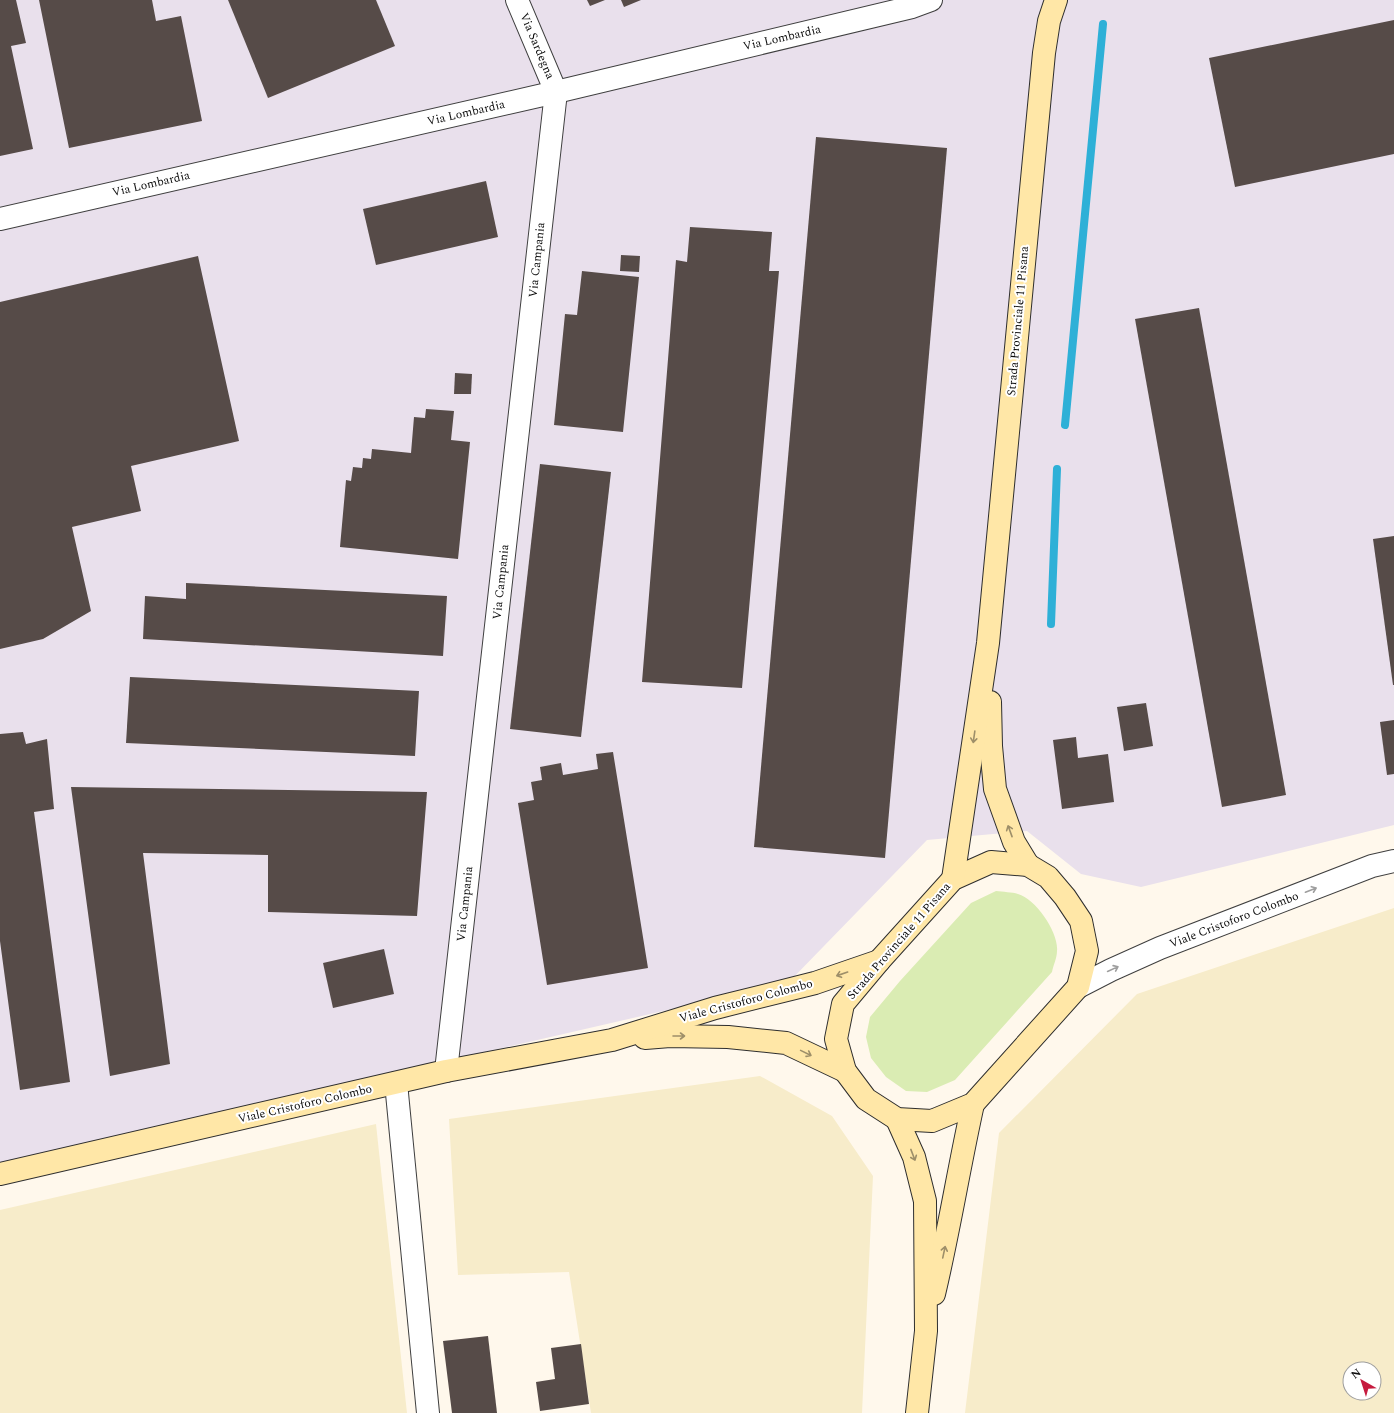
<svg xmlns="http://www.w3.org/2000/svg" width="1394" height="1413" viewBox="0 0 1394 1413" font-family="Spectral,serif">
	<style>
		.industrial { fill: #e9e0ec }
		.farmland { fill: #f7ecca; fill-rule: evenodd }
		.green { fill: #daecb3 }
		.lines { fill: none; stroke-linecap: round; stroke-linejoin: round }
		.stream { stroke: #2eb0d7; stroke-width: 8 }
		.building { fill: #564b48 }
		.street-casing { stroke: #3f3f3f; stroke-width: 24 }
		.secondary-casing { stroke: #2e2e2e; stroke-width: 24 }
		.street { stroke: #fff; stroke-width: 22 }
		.secondary { stroke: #ffe7a7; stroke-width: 22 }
		.oneway { stroke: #9e8f69 }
		.oneway2 { stroke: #9e9e9e }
		.labels { text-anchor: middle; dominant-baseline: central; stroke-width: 4; stroke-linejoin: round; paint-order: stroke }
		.street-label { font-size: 12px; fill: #0c0c0c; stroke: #fff }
	</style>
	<rect width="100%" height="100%" fill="#fff8ec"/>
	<path class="industrial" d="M 0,0 L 1394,0 L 1394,825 L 1141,887 L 1081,874 L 1027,831 L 927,840 L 789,982 L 0,1164 Z"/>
	<g class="farmland">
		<path d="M 1394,908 L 1394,1413 L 965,1413 L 999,1133 L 1137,994 ZM 1350,1369 L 1374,1369 L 1374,1393 L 1350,1393 Z"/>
		<path d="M 760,1076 L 832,1116 L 873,1176 L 862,1413 L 591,1413 L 569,1272 L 458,1275 L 449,1119 Z"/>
		<path d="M 376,1124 L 407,1413 L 0,1413 L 0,1210 Z"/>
	</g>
	<path class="green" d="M 996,891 C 1003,892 1012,892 1018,894 C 1036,899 1059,933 1057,951 C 1057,958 1053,966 1052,972 L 955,1080 L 927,1092 L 906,1091 L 886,1077 L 871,1058 L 866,1037 L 870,1017 L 900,981 L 971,903 Z"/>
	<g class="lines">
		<g class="stream">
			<path d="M 1065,425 L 1103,24"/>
			<path d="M 1051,624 L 1057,469"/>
		</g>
	</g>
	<g class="building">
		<path d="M 0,0 L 16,0 L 26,43 L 11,46 L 33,149 L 0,156 Z"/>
		<path d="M 39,0 L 152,0 L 156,21 L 181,16 L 202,121 L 69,148 Z"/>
		<path d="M 228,0 L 376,0 L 395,46 L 268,98 Z"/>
		<path d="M 587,0 L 605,0 L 590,6 Z"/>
		<path d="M 621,0 L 641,0 L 624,7 Z"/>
		<path d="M 1394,20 L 1394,154 L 1235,187 L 1209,58 Z"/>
		<path d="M 816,137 L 947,148 L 885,858 L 754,847 Z"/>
		<path d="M 486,181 L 498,237 L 376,265 L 363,209 Z"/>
		<path d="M 690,227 L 772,232 L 769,271 L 779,271 L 742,688 L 642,682 L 676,260 L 687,262 Z"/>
		<path d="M 621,255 L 640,256 L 639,272 L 620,271 Z"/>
		<path d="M 198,256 L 239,441 L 131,466 L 141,511 L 72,527 L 91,611 L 43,639 L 0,649 L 0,302 Z"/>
		<path d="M 582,271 L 639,277 L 623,432 L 554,425 L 565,314 L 577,315 Z"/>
		<path d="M 1199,308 L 1286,795 L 1222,807 L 1135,319 Z"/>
		<path d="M 455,373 L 472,374 L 471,394 L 454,394 Z"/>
		<path d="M 426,409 L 454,411 L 451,440 L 470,442 L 458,559 L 340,547 L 346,480 L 351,481 L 353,467 L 362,468 L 363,458 L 371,459 L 372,449 L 411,453 L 414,417 L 425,418 Z"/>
		<path d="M 540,464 L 611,472 L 581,737 L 510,729 Z"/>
		<path d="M 1394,536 L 1394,685 L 1393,685 L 1373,539 Z"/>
		<path d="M 186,583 L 447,596 L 443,656 L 143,639 L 145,596 L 186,599 Z"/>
		<path d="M 130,677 L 419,691 L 415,756 L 126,743 Z"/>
		<path d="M 1146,703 L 1153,746 L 1124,751 L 1117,707 Z"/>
		<path d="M 1394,720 L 1394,774 L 1387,775 L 1380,722 Z"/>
		<path d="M 23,732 L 26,744 L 47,739 L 54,809 L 34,812 L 70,1082 L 20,1090 L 0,941 L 0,734 Z"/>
		<path d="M 1076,737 L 1078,758 L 1108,754 L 1114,802 L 1062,809 L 1053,740 Z"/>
		<path d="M 613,752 L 648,968 L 547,985 L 518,803 L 534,800 L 531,782 L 542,780 L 540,767 L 561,763 L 563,775 L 598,769 L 596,754 Z"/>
		<path d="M 71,787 L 427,792 L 417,916 L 268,912 L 268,855 L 143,853 L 170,1064 L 110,1076 Z"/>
		<path d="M 384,949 L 394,994 L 333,1008 L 323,963 Z"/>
		<path d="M 488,1336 L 497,1413 L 452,1413 L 443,1341 Z"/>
		<path d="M 581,1344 L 589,1404 L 540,1411 L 536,1382 L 555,1379 L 551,1348 Z"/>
	</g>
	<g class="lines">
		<g class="street-casing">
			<g id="street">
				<path d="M 0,219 L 556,92 L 912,7 L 931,0"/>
				<path d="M 1078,987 L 1111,970 L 1160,948 L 1372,866 L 1394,861"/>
				<path d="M 446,1071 L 556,92 L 517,0"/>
				<path d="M 396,1083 L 428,1413"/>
			</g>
		</g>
		<g class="secondary-casing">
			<g id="secondary">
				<path d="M 990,702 L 991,746 L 995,789 L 1014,842 L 1028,865"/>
				<path d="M 991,862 L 1028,865 L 1048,877 L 1065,897 L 1081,921 L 1087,951 L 1078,987 L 973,1104 L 932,1121 L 897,1119 L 866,1099 L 845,1071 L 836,1039 L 843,1004 L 879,961 L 953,879 Z"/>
				<path d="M 953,879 L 988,643 L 1044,53 L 1049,21 L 1056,0"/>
				<path d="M 645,1038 L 670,1036 L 728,1037 L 786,1043 L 845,1071"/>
				<path d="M 897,1119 L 914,1157 L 925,1201 L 926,1331 L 917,1413"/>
				<path d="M 0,1174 L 446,1071 L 612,1040 L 715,1008 L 815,983 L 879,961"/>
				<path d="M 934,1294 C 949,1231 959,1167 973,1104"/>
			</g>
		</g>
		<use href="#street" class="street"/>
		<use href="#secondary" class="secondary"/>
	</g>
	<defs><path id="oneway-shaft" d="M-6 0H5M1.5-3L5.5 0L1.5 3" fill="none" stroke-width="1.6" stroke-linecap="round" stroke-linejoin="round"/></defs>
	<g class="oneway">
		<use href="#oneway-shaft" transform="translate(974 737) rotate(98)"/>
		<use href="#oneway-shaft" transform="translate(1010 831) rotate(-110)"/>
		<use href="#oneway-shaft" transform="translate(842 974) rotate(161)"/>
		<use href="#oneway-shaft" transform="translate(679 1036)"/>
		<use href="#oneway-shaft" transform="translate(806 1053) rotate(26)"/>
		<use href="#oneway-shaft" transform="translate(913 1155) rotate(69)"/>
		<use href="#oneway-shaft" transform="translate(944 1252) rotate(-78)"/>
	</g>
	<g class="oneway2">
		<use href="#oneway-shaft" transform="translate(1311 890) rotate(-21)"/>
		<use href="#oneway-shaft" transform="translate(1113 969) rotate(-25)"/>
	</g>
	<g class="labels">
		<g class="street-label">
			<text transform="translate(782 38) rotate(-13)">Via Lombardia</text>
			<text transform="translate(537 46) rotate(67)">Via Sardegna</text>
			<text transform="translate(466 113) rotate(-13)">Via Lombardia</text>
			<text transform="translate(151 184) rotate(-13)">Via Lombardia</text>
			<text transform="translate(537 260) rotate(-84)">Via Campania</text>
			<text transform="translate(1018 321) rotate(-85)">Strada Provinciale 11 Pisana</text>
			<text transform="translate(501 582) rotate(-84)">Via Campania</text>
			<text transform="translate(465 904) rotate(-84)">Via Campania</text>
			<text transform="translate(1234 920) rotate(-21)">Viale Cristoforo Colombo</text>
			<text transform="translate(899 941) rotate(-49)">Strada Provinciale 11 Pisana</text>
			<text transform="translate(746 1001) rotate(-15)">Viale Cristoforo Colombo</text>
			<text transform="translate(305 1104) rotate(-13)">Viale Cristoforo Colombo</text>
		</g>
	</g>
	<g transform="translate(1362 1381) rotate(321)"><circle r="19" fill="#ffffff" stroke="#9e9e9e"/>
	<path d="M0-3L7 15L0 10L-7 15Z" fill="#c61b3f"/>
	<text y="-6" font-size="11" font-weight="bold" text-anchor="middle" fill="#0c0c0c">N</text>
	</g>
</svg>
